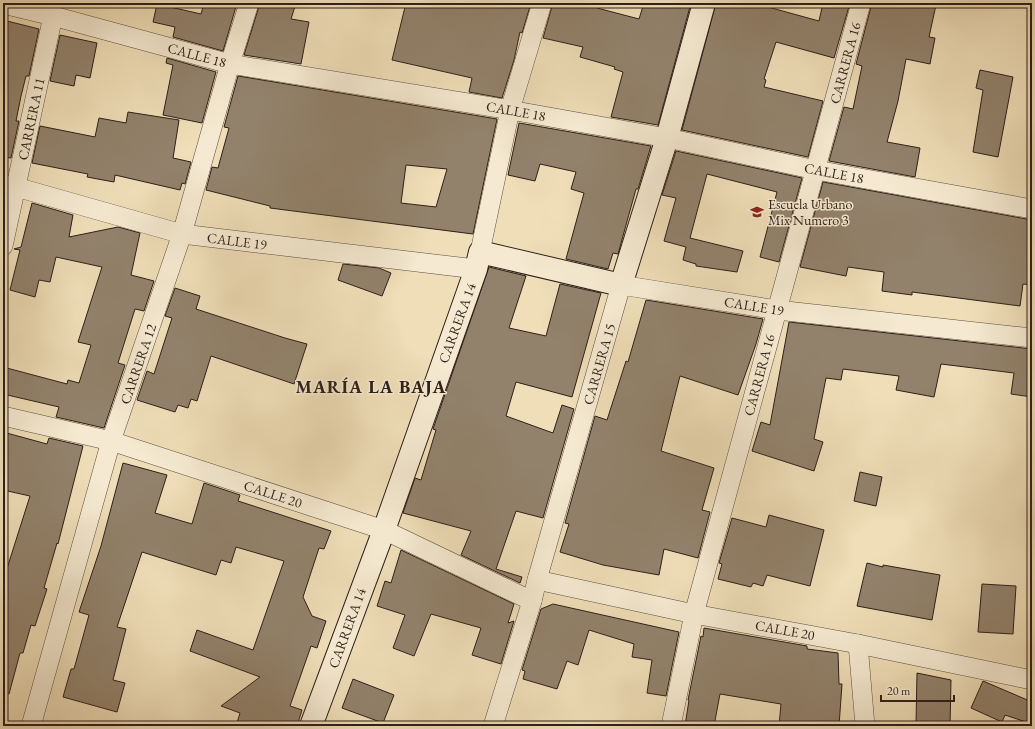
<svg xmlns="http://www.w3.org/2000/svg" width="1035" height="729" viewBox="0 0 1035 729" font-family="'EB Garamond',serif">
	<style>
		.building { fill: #92826c; stroke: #2e1f19; fill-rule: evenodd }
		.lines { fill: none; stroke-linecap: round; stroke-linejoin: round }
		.street-casing { stroke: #5e4f41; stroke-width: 20 }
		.secondary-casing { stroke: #2e1f19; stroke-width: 24 }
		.street { stroke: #f5ead1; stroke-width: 19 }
		.secondary { stroke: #f5ead1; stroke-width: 22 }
		.labels { text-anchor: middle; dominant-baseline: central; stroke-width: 3; stroke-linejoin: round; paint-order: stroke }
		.street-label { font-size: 14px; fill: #2e1f19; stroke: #f5ead1 }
		.poi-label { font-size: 14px; fill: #2e1f19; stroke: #f5ead1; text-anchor: start }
		.district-label { font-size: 18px; font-weight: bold; letter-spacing: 1px; fill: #2e1f19; stroke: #f5ead1 }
	</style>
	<rect width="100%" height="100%" fill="#efdeb8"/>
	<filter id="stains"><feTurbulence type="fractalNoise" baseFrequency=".005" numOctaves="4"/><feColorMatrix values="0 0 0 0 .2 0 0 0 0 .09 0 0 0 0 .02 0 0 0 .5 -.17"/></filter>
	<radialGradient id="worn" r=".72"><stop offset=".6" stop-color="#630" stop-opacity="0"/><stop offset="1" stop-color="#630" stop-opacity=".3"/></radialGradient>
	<g class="building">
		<path d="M 204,3 L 237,3 L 223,51 L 173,37 L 175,27 L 153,22 L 157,4 L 201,14 Z"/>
		<path d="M 260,3 L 296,3 L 291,19 L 309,22 L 301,64 L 244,55 Z"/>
		<path d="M 406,3 L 531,3 L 522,33 L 520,32 L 514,60 L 502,98 L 469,92 L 472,78 L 392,60 Z"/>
		<path d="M 553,3 L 598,3 L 597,8 L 639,19 L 644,3 L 691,3 L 658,125 L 611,117 L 623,72 L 614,69 L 615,67 L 580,57 L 583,47 L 543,38 Z"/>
		<path d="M 716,3 L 769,3 L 768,7 L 819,21 L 823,3 L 850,3 L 834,58 L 776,42 L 764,79 L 766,80 L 764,87 L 823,101 L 808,157 L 682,130 Z"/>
		<path d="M 872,3 L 925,3 L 936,5 L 929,37 L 935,38 L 930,64 L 906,59 L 898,101 L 887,142 L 920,148 L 915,177 L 829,161 L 844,107 L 853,109 L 862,66 L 856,64 Z"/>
		<path d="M 3,20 L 39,29 L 29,76 L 26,76 L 21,96 L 16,121 L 19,121 L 11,158 L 3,157 Z"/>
		<path d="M 60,35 L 97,43 L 90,78 L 76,75 L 74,86 L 50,81 Z"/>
		<path d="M 167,58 L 216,72 L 202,123 L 163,115 L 173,65 L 166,63 Z"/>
		<path d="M 980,70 L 1013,77 L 998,157 L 973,152 L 983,90 L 976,88 Z"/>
		<path d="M 238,76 L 497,119 L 473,234 L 270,208 L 270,206 L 206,190 L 212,167 L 218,168 L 229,128 L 224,127 ZM 406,165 L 447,169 L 436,207 L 401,203 Z"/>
		<path d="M 128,112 L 179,120 L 173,158 L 191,162 L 185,184 L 182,183 L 180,190 L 115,175 L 114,182 L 87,177 L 88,174 L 32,163 L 40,126 L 95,137 L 99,118 L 126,123 Z"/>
		<path d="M 519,123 L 651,146 L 638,189 L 636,189 L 618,254 L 613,253 L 608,269 L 566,259 L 584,193 L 571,189 L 576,172 L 540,164 L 535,181 L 508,175 Z"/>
		<path d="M 676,151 L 802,178 L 779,262 L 760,257 L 777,192 L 707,174 L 690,238 L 743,251 L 737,272 L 696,266 L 696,264 L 683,260 L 686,247 L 664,241 L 676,198 L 662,195 Z"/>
		<path d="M 823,182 L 1032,220 L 1032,285 L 1023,284 L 1020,306 L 912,292 L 912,295 L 882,291 L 884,272 L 848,267 L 846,276 L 800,267 Z"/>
		<path d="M 32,203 L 73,215 L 69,237 L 118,227 L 140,233 L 131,275 L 154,281 L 144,311 L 135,309 L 118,363 L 125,365 L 104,428 L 56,417 L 59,407 L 3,394 L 3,367 L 67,384 L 68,380 L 79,383 L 91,345 L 78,342 L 102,267 L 56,257 L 50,282 L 39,280 L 35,297 L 10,290 L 20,250 L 14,249 L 21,247 Z"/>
		<path d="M 343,264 L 379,268 L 391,273 L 382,296 L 338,280 Z"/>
		<path d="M 489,267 L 526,276 L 509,328 L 546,336 L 560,284 L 601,293 L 572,397 L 516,382 L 506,416 L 553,433 L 562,405 L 574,409 L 543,518 L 516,511 L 496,569 L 522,577 L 520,583 L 461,555 L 471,531 L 403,513 L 415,478 L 421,480 L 436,430 L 433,429 Z"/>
		<path d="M 175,288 L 200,296 L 196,309 L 285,338 L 307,344 L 294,384 L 211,356 L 197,401 L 191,399 L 188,408 L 178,405 L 175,412 L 137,400 L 147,371 L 154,374 L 172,318 L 165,316 Z"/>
		<path d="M 646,300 L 763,319 L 756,344 L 738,395 L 680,376 L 661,451 L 714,468 L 702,510 L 710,512 L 698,558 L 664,549 L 659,575 L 603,565 L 560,552 L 569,524 L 565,523 L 595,416 L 607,420 L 626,361 L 628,362 Z"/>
		<path d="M 789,322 L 1032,349 L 1032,397 L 1011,394 L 1014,373 L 941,364 L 934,397 L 896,390 L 899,376 L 843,369 L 841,380 L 826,378 L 814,439 L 823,442 L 814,471 L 752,451 L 761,422 L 770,425 Z"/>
		<path d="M 3,432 L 47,444 L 49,438 L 83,446 L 58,544 L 57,543 L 44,588 L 47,589 L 35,626 L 31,625 L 23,653 L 20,653 L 9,694 L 3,693 L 3,581 L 30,496 L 3,490 Z"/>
		<path d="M 123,463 L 167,475 L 155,513 L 192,524 L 204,483 L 240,495 L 238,501 L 331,531 L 324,549 L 319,548 L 303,597 L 312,616 L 326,621 L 317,648 L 311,646 L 290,706 L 302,710 L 297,726 L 236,726 L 240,713 L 221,706 L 260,677 L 190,651 L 197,630 L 253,650 L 284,561 L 236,547 L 231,563 L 221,560 L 216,575 L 142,552 L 117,627 L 126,629 L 113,680 L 125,683 L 117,712 L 63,697 L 71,669 L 74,669 L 89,615 L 79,612 L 101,546 Z"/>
		<path d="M 860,472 L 882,477 L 876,506 L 854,501 Z"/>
		<path d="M 769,515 L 824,530 L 810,586 L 767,575 L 763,586 L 753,583 L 751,587 L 718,579 L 722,564 L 719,563 L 732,518 L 766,527 Z"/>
		<path d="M 401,550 L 514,604 L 508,623 L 514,621 L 501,664 L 472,655 L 481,628 L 431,614 L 414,656 L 393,648 L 405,615 L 377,606 L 385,581 L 391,583 Z"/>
		<path d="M 867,563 L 883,567 L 883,565 L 940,575 L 932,620 L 857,606 Z"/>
		<path d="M 982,584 L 1016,586 L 1013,634 L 978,632 Z"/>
		<path d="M 553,604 L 679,632 L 666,696 L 647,693 L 652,660 L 632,657 L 634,644 L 589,630 L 578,665 L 567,661 L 557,689 L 523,679 L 525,671 L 522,670 L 541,609 Z"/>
		<path d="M 704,628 L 807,646 L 807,649 L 838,653 L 839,684 L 842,684 L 839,726 L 779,726 L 781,704 L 720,694 L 714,726 L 685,726 L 689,700 L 688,700 L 701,636 L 703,637 Z"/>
		<path d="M 917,673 L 951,680 L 950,726 L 926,726 L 916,724 Z"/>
		<path d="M 353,679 L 394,695 L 383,723 L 342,708 Z"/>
		<path d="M 983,681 L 1032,702 L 1032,724 L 1005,715 L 1002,722 L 971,708 Z"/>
	</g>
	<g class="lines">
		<g class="street-casing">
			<g id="street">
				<path d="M 3,4 L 53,16 L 230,64 L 510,110 L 667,138 L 816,170 L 1032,209"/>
				<path d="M 3,185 L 16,187 L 182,234 L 476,269"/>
				<path d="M 3,246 L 53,16"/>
				<path d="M 480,252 L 510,110 L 542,3"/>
				<path d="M 3,416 L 111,441 L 384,530 L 532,601"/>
				<path d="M 537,580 L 694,614 L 858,644 L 1032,680"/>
				<path d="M 858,644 L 865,726"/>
				<path d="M 31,726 L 111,441 L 182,234 L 230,64 L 249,3"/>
				<path d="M 493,726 L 532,601 L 537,580 L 621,285 L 777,310 L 1032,338"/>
				<path d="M 671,726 L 694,614 L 861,3"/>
			</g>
		</g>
		<g class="secondary-casing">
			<path id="secondary" d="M 311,726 L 384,530 L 476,269 L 480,252 L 621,285 L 667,138 L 704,3"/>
		</g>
		<use href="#street" class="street"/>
		<use href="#secondary" class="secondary"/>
	</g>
	<defs>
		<g id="school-bare" transform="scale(1.08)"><path d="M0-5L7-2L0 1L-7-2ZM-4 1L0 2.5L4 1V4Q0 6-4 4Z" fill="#8f2418" stroke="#f5ead1" stroke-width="2.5" paint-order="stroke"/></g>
	</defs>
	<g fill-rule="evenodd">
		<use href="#school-bare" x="757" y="212"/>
	</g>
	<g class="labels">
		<g class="street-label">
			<text transform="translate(197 55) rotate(15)">CALLE 18</text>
			<text transform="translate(845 63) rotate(-75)">CARRERA 16</text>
			<text transform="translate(516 111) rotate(10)">CALLE 18</text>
			<text transform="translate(31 119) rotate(-78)">CARRERA 11</text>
			<text transform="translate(834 173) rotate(11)">CALLE 18</text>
			<text transform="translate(237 241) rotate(7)">CALLE 19</text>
			<text transform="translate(754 306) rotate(9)">CALLE 19</text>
			<text transform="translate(457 323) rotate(-70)">CARRERA 14</text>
			<text transform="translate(138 364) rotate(-71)">CARRERA 12</text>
			<text transform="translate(599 364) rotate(-74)">CARRERA 15</text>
			<text transform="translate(759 375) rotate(-75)">CARRERA 16</text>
			<text transform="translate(273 494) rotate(18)">CALLE 20</text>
			<text transform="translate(347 628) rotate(-70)">CARRERA 14</text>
			<text transform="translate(785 630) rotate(10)">CALLE 20</text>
		</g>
		<g class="poi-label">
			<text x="768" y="204">Escuela Urbano<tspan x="768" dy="16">Mix Numero 3</tspan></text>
		</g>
		<g class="district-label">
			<text x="371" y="386">MARÍA LA BAJA</text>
		</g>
	</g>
	<rect width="1035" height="729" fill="none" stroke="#efdeb8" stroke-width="16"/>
	<rect x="4" y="4" width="1027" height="721" fill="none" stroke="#2e1f19" stroke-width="2"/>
	<rect x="8" y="8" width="1019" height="713" fill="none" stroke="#2e1f19"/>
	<path d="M881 695v6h73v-6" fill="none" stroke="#2e1f19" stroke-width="2"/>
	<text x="887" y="695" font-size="12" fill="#2e1f19" stroke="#f5ead1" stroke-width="3" paint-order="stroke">20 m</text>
	<rect width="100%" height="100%" filter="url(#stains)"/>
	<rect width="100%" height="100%" fill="url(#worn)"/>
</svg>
